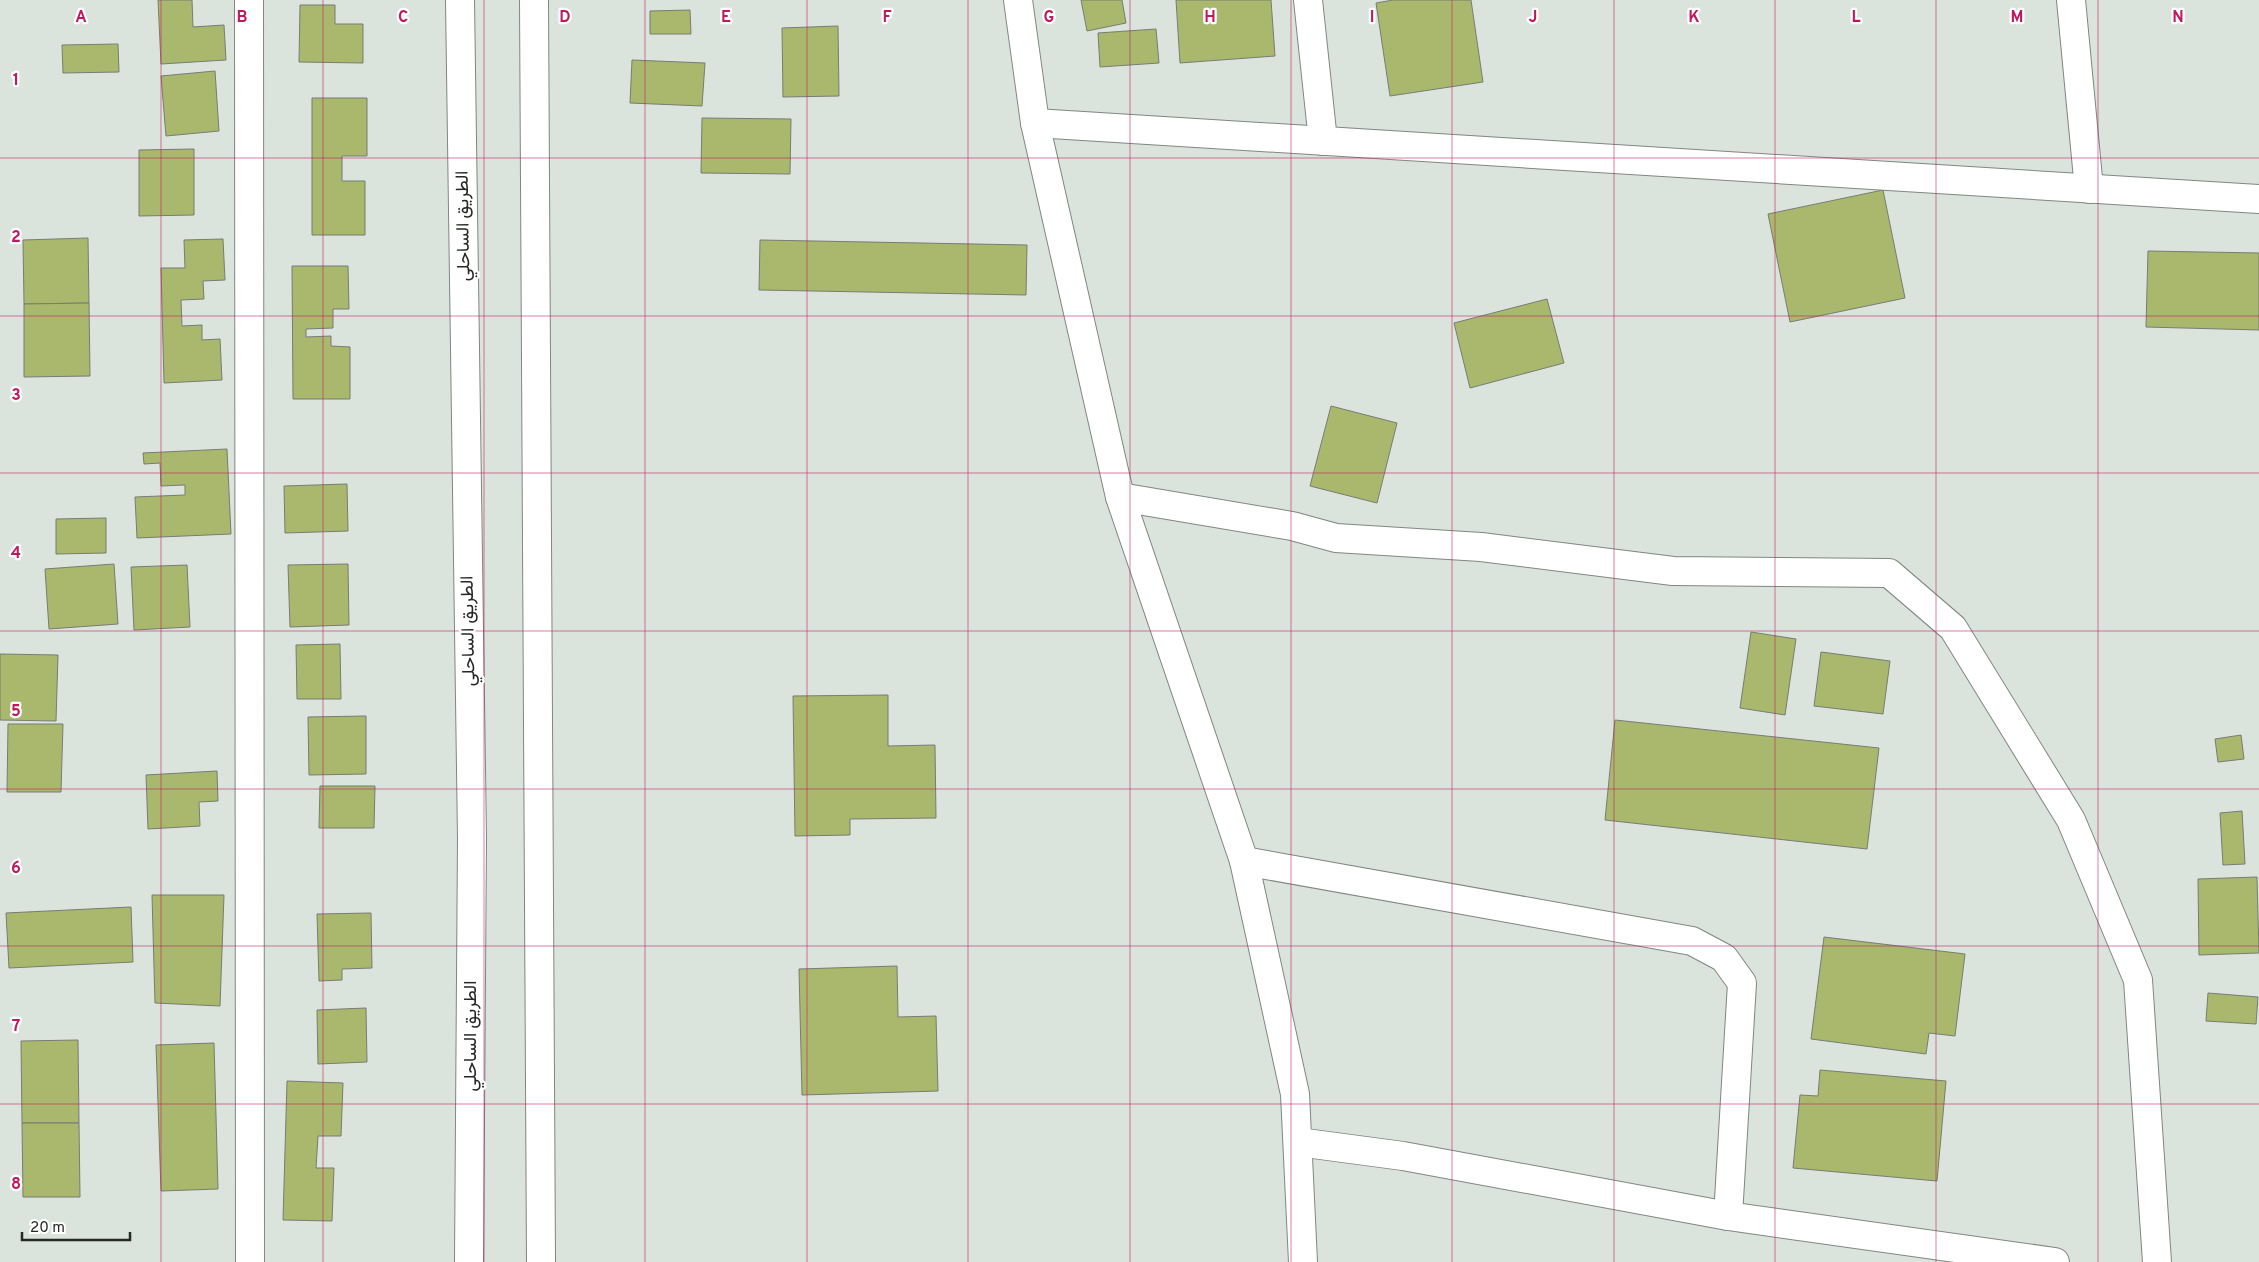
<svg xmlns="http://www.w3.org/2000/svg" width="2259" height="1262" viewBox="0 0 2259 1262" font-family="Overpass,Vazirmatn,sans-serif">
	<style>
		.building { fill: #a9b86d; stroke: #797c73 }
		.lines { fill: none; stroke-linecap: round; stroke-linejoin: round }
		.minor-casing { stroke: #808781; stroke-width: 30 }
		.trunk-casing { stroke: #808781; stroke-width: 30 }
		.minor { stroke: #fff; stroke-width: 28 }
		.trunk { stroke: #fff; stroke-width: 28 }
		.grid { fill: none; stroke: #c2185b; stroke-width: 1; stroke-opacity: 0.55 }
		.labels { text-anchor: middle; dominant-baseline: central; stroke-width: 4.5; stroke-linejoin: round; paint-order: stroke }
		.street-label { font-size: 18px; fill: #252825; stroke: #fff }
		.grid-label { font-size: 16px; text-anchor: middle; font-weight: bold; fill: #c2185b; stroke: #fff; stroke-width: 4.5; stroke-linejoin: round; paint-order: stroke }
	</style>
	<rect width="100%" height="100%" fill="#dae3dc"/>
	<g class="building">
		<path d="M 158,0 L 192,0 L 193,27 L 224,25 L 226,60 L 161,64 Z"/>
		<path d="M 1081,0 L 1122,0 L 1126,23 L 1087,31 Z"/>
		<path d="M 1176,0 L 1271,0 L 1275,56 L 1180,63 Z"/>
		<path d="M 1393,0 L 1471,0 L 1483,82 L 1390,96 L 1376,3 Z"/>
		<path d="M 300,5 L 335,5 L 335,24 L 363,24 L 363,63 L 299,62 Z"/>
		<path d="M 690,10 L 691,34 L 650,34 L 650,11 Z"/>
		<path d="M 838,26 L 839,96 L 783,97 L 782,28 Z"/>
		<path d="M 1156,29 L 1159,63 L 1100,67 L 1098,33 Z"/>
		<path d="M 118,44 L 119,72 L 63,73 L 62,45 Z"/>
		<path d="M 632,60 L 705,63 L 702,106 L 630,103 Z"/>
		<path d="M 215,71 L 219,131 L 166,136 L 161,76 Z"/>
		<path d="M 312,98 L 367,98 L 367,156 L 342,156 L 342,181 L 365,181 L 365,235 L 312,235 Z"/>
		<path d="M 702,118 L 791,119 L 790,174 L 701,173 Z"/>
		<path d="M 194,149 L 194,215 L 139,216 L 139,150 Z"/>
		<path d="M 1883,190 L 1905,298 L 1790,322 L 1768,214 Z"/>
		<path d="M 88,238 L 89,303 L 24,304 L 23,240 Z"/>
		<path d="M 223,239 L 225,280 L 203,281 L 204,299 L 181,300 L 182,326 L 202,325 L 202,340 L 220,339 L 222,380 L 164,383 L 161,268 L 185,268 L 184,240 Z"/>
		<path d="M 760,240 L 1027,245 L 1026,295 L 759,290 Z"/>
		<path d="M 2148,251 L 2259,253 L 2259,330 L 2146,327 Z"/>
		<path d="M 292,266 L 348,266 L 349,309 L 333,309 L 333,328 L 306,329 L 306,337 L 331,336 L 331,346 L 350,347 L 350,399 L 293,399 Z"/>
		<path d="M 1547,299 L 1564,363 L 1470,388 L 1454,323 Z"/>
		<path d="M 89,303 L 90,376 L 24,377 L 24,304 Z"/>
		<path d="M 1331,406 L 1397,423 L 1377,503 L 1310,486 Z"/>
		<path d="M 227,449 L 231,534 L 137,538 L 135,497 L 185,495 L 185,485 L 161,486 L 160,463 L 144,464 L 143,453 Z"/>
		<path d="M 347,484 L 348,531 L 285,533 L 284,486 Z"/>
		<path d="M 106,518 L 106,553 L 56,554 L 56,519 Z"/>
		<path d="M 114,564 L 118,624 L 49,629 L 45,569 Z"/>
		<path d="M 348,564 L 349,625 L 290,627 L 288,565 Z"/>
		<path d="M 187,565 L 190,627 L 134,630 L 131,567 Z"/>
		<path d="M 1751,632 L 1796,639 L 1785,715 L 1740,708 Z"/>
		<path d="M 340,644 L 341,699 L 297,699 L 296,645 Z"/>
		<path d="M 1821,652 L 1890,661 L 1883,714 L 1814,706 Z"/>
		<path d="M 0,654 L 58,655 L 56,721 L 0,720 Z"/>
		<path d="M 888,695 L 888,746 L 935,745 L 936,818 L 850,819 L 850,835 L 795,836 L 793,696 Z"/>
		<path d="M 366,716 L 366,774 L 309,775 L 308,717 Z"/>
		<path d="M 1615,720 L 1879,748 L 1867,849 L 1605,820 Z"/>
		<path d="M 8,724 L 63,724 L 61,792 L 7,792 Z"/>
		<path d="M 2241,735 L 2244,759 L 2218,762 L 2215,739 Z"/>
		<path d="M 217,771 L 218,801 L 199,802 L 200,826 L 148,829 L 146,775 Z"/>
		<path d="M 320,786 L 375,786 L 374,828 L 319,828 Z"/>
		<path d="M 2242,811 L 2245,864 L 2223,865 L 2220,813 Z"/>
		<path d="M 2257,877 L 2259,953 L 2199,955 L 2198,879 Z"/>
		<path d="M 152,895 L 224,895 L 220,1006 L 155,1003 Z"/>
		<path d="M 131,907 L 133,962 L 9,968 L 6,913 Z"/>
		<path d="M 371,913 L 372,968 L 342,969 L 342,980 L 319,981 L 317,914 Z"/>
		<path d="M 1824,937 L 1965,954 L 1955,1036 L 1929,1033 L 1926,1054 L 1811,1039 Z"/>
		<path d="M 897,966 L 898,1017 L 936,1016 L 938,1091 L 802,1095 L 799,969 Z"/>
		<path d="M 2208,993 L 2258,997 L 2256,1024 L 2206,1021 Z"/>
		<path d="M 366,1008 L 367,1062 L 318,1064 L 317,1010 Z"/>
		<path d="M 78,1040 L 79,1123 L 22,1123 L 21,1041 Z"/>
		<path d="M 214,1043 L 218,1189 L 161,1191 L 156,1045 Z"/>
		<path d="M 1820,1070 L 1946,1081 L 1937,1181 L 1793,1168 L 1800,1095 L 1818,1096 Z"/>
		<path d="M 287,1081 L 343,1083 L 341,1136 L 318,1136 L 316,1168 L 334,1168 L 332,1221 L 283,1220 Z"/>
		<path d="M 22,1123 L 79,1123 L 80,1197 L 23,1197 Z"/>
	</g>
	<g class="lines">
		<g class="minor-casing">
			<g id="minor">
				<path d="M 249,0 L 250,1262"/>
				<path d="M 1018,0 L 1035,123 L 1120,497 L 1244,861 L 1295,1094 L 1303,1262"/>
				<path d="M 1308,0 L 1323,141"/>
				<path d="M 2071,0 L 2089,189"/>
				<path d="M 1035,123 L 2259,199"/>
				<path d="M 1120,497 L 1292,526 L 1336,538 L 1481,547 L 1673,571 L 1889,573 L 1953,628 L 2071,820 L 2138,980 L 2157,1262"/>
				<path d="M 1244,861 L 1692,941 L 1724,958 L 1742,983 L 1728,1216"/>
				<path d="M 1298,1142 L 1403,1156 L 1728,1216 L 2055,1262"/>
			</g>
		</g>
		<g class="trunk-casing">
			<g id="trunk">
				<path d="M 460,0 L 472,838 L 469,1262"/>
				<path d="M 534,0 L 541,1262"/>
			</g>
		</g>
		<use href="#minor" class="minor"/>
		<use href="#trunk" class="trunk"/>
	</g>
	<path class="grid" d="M 161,0 L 161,1262M 323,0 L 323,1262M 484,0 L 484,1262M 645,0 L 645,1262M 807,0 L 807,1262M 968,0 L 968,1262M 1130,0 L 1130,1262M 1291,0 L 1291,1262M 1452,0 L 1452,1262M 1614,0 L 1614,1262M 1775,0 L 1775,1262M 1936,0 L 1936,1262M 2098,0 L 2098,1262M 0,158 L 2259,158M 0,316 L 2259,316M 0,473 L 2259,473M 0,631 L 2259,631M 0,789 L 2259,789M 0,946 L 2259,946M 0,1104 L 2259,1104"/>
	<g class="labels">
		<g class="street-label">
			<text transform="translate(464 226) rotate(-91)">الطريق الساحلي</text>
			<text transform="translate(469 631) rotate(-91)">الطريق الساحلي</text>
			<text transform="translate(471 1036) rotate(-90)">الطريق الساحلي</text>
		</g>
	</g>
	<g class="grid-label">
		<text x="81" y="22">A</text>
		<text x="242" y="22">B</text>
		<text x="403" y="22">C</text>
		<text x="565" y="22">D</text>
		<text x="726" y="22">E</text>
		<text x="887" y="22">F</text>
		<text x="1049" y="22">G</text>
		<text x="1210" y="22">H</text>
		<text x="1372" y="22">I</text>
		<text x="1533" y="22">J</text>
		<text x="1694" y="22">K</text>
		<text x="1856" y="22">L</text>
		<text x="2017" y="22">M</text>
		<text x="2178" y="22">N</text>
		<text x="16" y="85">1</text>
		<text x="16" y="242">2</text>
		<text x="16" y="400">3</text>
		<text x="16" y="558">4</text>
		<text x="16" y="716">5</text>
		<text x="16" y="873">6</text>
		<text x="16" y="1031">7</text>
		<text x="16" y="1189">8</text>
	</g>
	<path d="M22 1232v8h108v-8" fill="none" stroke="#252825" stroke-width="2.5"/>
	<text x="30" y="1232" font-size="15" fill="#252825" stroke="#ffffff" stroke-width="4" paint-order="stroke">20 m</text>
</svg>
